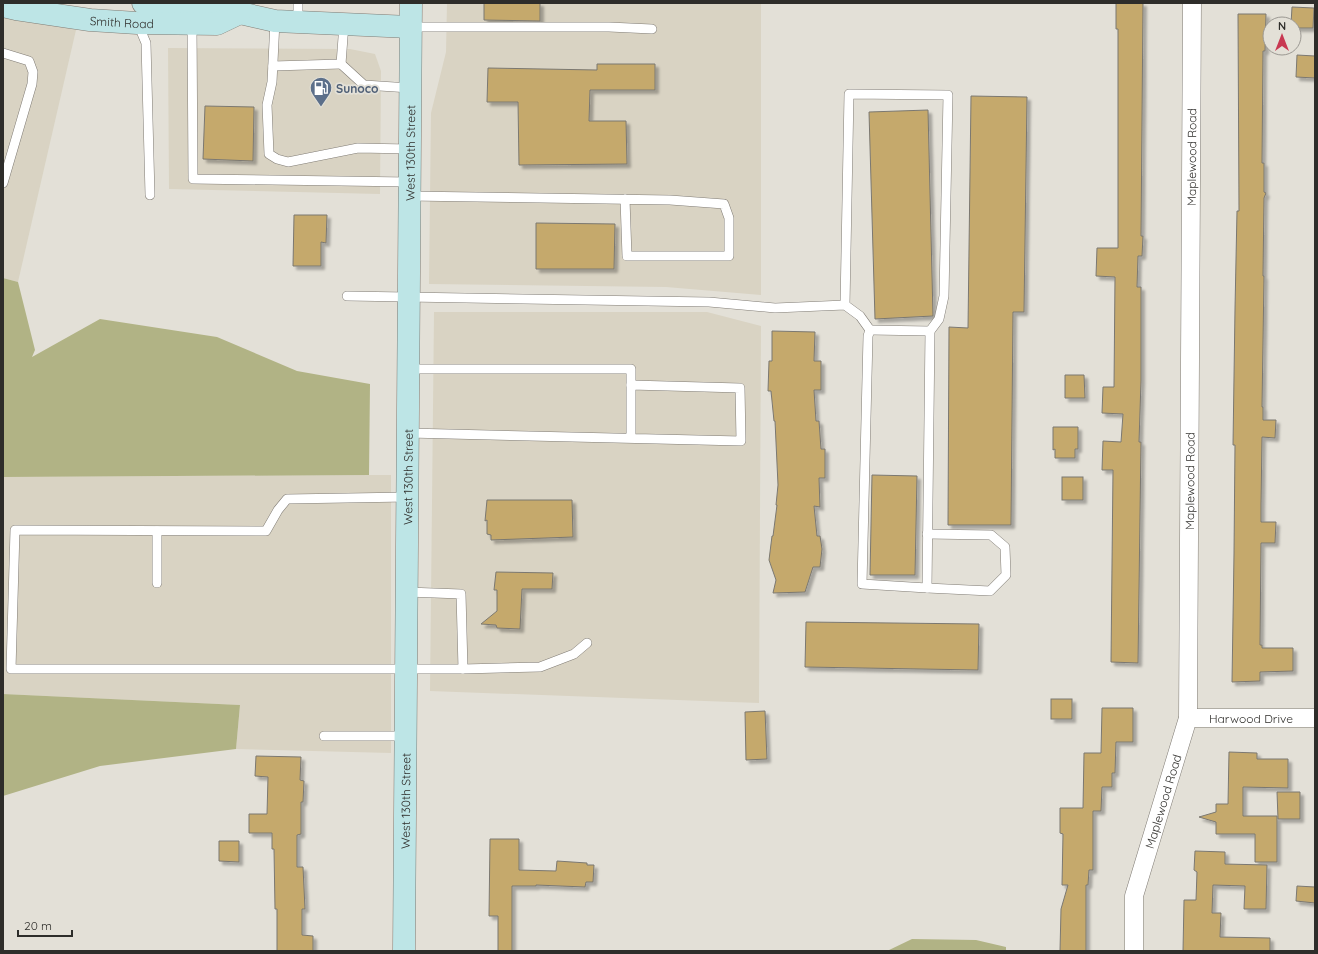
<svg xmlns="http://www.w3.org/2000/svg" width="1318" height="954" viewBox="0 0 1318 954" font-family="Quicksand,sans-serif">
	<style>
		.built { fill: #d9d3c3 }
		.green { fill: #b1b385 }
		.building { fill: #c5a96c; stroke: #7b7871; filter: url(#shadow) }
		.lines { fill: none; stroke-linecap: round; stroke-linejoin: round }
		.lane-casing { stroke: #807c75; stroke-width: 10 }
		.street-casing { stroke: #807c75; stroke-width: 19 }
		.secondary-casing { stroke: #807c75; stroke-width: 23 }
		.lane { stroke: #fff; stroke-width: 9 }
		.street { stroke: #fff; stroke-width: 18 }
		.secondary { stroke: #bde5e6; stroke-width: 22 }
		.labels { text-anchor: middle; dominant-baseline: central; stroke-width: 3.5; stroke-linejoin: round; paint-order: stroke }
		.street-label { font-size: 12px; fill: #2e2d2a; stroke: #e3e0d7 }
		.service-label { font-size: 12px; font-weight: bold; fill: #4e5e75; stroke: #e3e0d7; text-anchor: start }
	</style>
	<defs>
		<filter id="shadow"><feDropShadow dx="3.5" dy="3.5" stdDeviation="1" flood-color="#0004"/></filter>
	</defs>
	<rect width="100%" height="100%" fill="#e3e0d7"/>
	<g class="built">
		<path d="M 447,3 L 761,3 L 761,295 L 666,287 L 429,284 L 431,113 L 446,52 Z"/>
		<path d="M 3,14 L 76,30 L 18,282 L 3,278 Z"/>
		<path d="M 168,48 L 350,49 L 375,54 L 381,71 L 380,194 L 169,189 Z"/>
		<path d="M 434,312 L 707,312 L 761,326 L 759,703 L 430,691 Z"/>
		<path d="M 369,475 L 391,475 L 391,753 L 236,749 L 240,705 L 3,694 L 3,477 Z"/>
	</g>
	<g class="green">
		<path d="M 3,278 L 18,282 L 35,350 L 32,357 L 100,319 L 217,337 L 297,371 L 370,384 L 369,475 L 3,477 Z"/>
		<path d="M 3,694 L 240,705 L 236,749 L 100,766 L 3,796 Z"/>
		<path d="M 912,939 L 976,940 L 1006,947 L 1006,951 L 887,951 Z"/>
	</g>
	<g class="building">
		<path d="M 484,3 L 540,3 L 540,21 L 484,20 Z"/>
		<path d="M 1116,3 L 1143,3 L 1141,236 L 1143,236 L 1142,256 L 1138,256 L 1137,287 L 1141,287 L 1141,381 L 1139,442 L 1141,442 L 1138,663 L 1111,662 L 1113,470 L 1102,470 L 1103,441 L 1121,442 L 1123,414 L 1102,413 L 1103,387 L 1114,387 L 1115,277 L 1096,276 L 1097,248 L 1118,248 L 1118,29 L 1116,29 Z"/>
		<path d="M 1292,7 L 1314,8 L 1313,28 L 1294,28 L 1294,24 L 1291,24 Z"/>
		<path d="M 1238,14 L 1266,14 L 1265,51 L 1263,51 L 1262,163 L 1264,163 L 1264,192 L 1266,193 L 1264,198 L 1263,276 L 1264,276 L 1262,407 L 1263,407 L 1263,420 L 1276,420 L 1275,438 L 1262,437 L 1261,505 L 1261,522 L 1276,522 L 1275,543 L 1261,543 L 1260,645 L 1262,645 L 1262,648 L 1293,648 L 1293,671 L 1260,672 L 1260,681 L 1232,682 L 1234,554 L 1235,445 L 1233,445 L 1235,309 L 1237,211 L 1239,211 Z"/>
		<path d="M 1297,55 L 1315,56 L 1315,78 L 1296,77 Z"/>
		<path d="M 597,64 L 655,64 L 655,90 L 590,90 L 589,121 L 626,121 L 627,164 L 519,165 L 518,102 L 487,102 L 488,68 L 597,70 Z"/>
		<path d="M 971,96 L 1027,97 L 1024,312 L 1013,312 L 1011,525 L 948,525 L 949,327 L 968,328 Z"/>
		<path d="M 205,106 L 254,107 L 253,161 L 203,159 Z"/>
		<path d="M 928,110 L 933,316 L 875,319 L 869,112 Z"/>
		<path d="M 294,215 L 327,215 L 326,243 L 321,242 L 321,266 L 293,266 Z"/>
		<path d="M 536,223 L 615,224 L 614,269 L 536,269 Z"/>
		<path d="M 772,331 L 815,332 L 814,361 L 821,361 L 821,390 L 814,390 L 816,421 L 819,421 L 821,449 L 825,449 L 825,478 L 819,478 L 820,507 L 814,506 L 817,536 L 820,536 L 822,549 L 820,567 L 813,567 L 805,592 L 773,593 L 776,580 L 769,560 L 772,536 L 773,536 L 777,505 L 776,505 L 778,485 L 775,421 L 774,421 L 771,391 L 768,391 L 769,361 L 772,361 Z"/>
		<path d="M 1065,375 L 1084,375 L 1085,398 L 1065,398 Z"/>
		<path d="M 1053,427 L 1078,427 L 1078,449 L 1075,449 L 1075,458 L 1055,458 L 1055,449 L 1053,450 Z"/>
		<path d="M 872,475 L 917,476 L 915,575 L 870,575 Z"/>
		<rect x="1062" y="477" width="21" height="23"/>
		<path d="M 487,500 L 572,500 L 573,537 L 491,540 L 491,535 L 487,534 L 487,520 L 485,521 Z"/>
		<path d="M 496,572 L 553,573 L 552,589 L 522,589 L 520,629 L 497,628 L 496,625 L 481,624 L 497,611 L 497,590 L 494,590 Z"/>
		<path d="M 806,622 L 979,624 L 978,670 L 805,667 Z"/>
		<rect x="1051" y="699" width="21" height="20"/>
		<path d="M 1102,708 L 1133,708 L 1133,742 L 1116,742 L 1115,773 L 1112,773 L 1112,787 L 1102,787 L 1101,811 L 1093,811 L 1093,870 L 1089,870 L 1088,885 L 1086,885 L 1086,951 L 1060,951 L 1061,909 L 1068,885 L 1062,885 L 1063,834 L 1060,833 L 1060,808 L 1083,808 L 1084,753 L 1101,753 Z"/>
		<path d="M 765,711 L 767,759 L 746,760 L 745,712 Z"/>
		<path d="M 1229,752 L 1257,753 L 1257,759 L 1288,759 L 1288,788 L 1243,787 L 1243,816 L 1277,816 L 1277,862 L 1255,862 L 1255,834 L 1216,834 L 1216,822 L 1199,817 L 1216,812 L 1216,804 L 1228,804 Z"/>
		<path d="M 256,756 L 301,757 L 300,780 L 304,781 L 303,802 L 301,802 L 301,834 L 297,835 L 297,867 L 303,867 L 305,909 L 302,909 L 302,935 L 313,936 L 313,951 L 277,951 L 277,909 L 275,909 L 274,849 L 272,849 L 272,833 L 249,833 L 249,814 L 267,814 L 268,777 L 255,776 Z"/>
		<path d="M 1277,792 L 1300,792 L 1300,819 L 1278,819 Z"/>
		<path d="M 490,839 L 519,839 L 519,870 L 556,871 L 557,861 L 587,863 L 587,865 L 594,865 L 593,882 L 586,882 L 585,887 L 536,885 L 536,886 L 512,886 L 512,951 L 498,951 L 498,916 L 489,916 Z"/>
		<path d="M 219,841 L 239,841 L 239,862 L 219,861 Z"/>
		<path d="M 1195,851 L 1225,852 L 1225,864 L 1267,865 L 1266,909 L 1244,909 L 1245,886 L 1213,885 L 1212,913 L 1221,913 L 1220,937 L 1270,938 L 1270,951 L 1183,951 L 1184,900 L 1196,900 L 1197,872 L 1194,870 Z"/>
		<path d="M 1297,886 L 1315,887 L 1315,903 L 1296,901 Z"/>
	</g>
	<g class="lines">
		<g class="lane-casing">
			<g id="lane">
				<path d="M 298,3 L 298,22"/>
				<path d="M 275,21 L 272,82 L 267,105 L 269,154 L 277,159 L 288,162 L 358,148 L 409,149"/>
				<path d="M 138,24 L 146,43 L 150,195"/>
				<path d="M 192,24 L 193,179 L 409,182"/>
				<path d="M 410,27 L 609,27 L 652,29"/>
				<path d="M 3,53 L 29,61 L 33,72 L 32,84 L 3,183"/>
				<path d="M 341,64 L 364,85 L 410,88"/>
				<path d="M 273,66 L 341,64 L 344,24"/>
				<path d="M 409,196 L 670,200 L 724,204 L 729,218 L 729,256 L 627,256 L 625,199"/>
				<path d="M 347,296 L 709,302 L 775,308 L 845,305 L 849,94 L 948,95 L 944,296 L 939,319 L 930,331 L 927,588 L 862,584 L 868,336 L 870,330 L 860,316 L 845,305"/>
				<path d="M 870,330 L 930,331"/>
				<path d="M 408,369 L 631,369 L 631,385"/>
				<path d="M 408,433 L 741,441 L 740,388 L 631,385 L 631,438"/>
				<path d="M 157,583 L 157,531"/>
				<path d="M 927,588 L 990,591 L 1006,575 L 1005,547 L 991,535 L 927,534"/>
				<path d="M 407,592 L 461,594 L 463,669 L 11,669 L 15,530 L 266,531 L 278,510 L 287,499 L 408,497"/>
				<path d="M 463,669 L 540,667 L 574,654 L 587,643"/>
				<path d="M 324,736 L 406,736"/>
			</g>
		</g>
		<g class="street-casing">
			<g id="street">
				<path id="s1" d="M 1188,718 L 1315,718"/>
				<path id="s2" d="M 1134,951 L 1134,896 L 1188,718 L 1192,3"/>
			</g>
		</g>
		<g class="secondary-casing">
			<g id="secondary">
				<path d="M 143,3 L 222,5 L 240,13 L 275,21 L 410,27"/>
				<path id="s3" d="M 3,6 L 16,9 L 90,20 L 137,23 L 217,24 L 240,13"/>
				<path id="s4" d="M 404,951 L 411,3"/>
			</g>
		</g>
		<use href="#lane" class="lane"/>
		<use href="#street" class="street"/>
		<use href="#secondary" class="secondary"/>
	</g>
	<defs>
		<g id="fuel-pin" transform="scale(1.15)"><path d="M0 17L-7.5 6A9.5 9.5 0 1 1 7.5 6Z" fill="#5c6f8a" stroke="#e3e0d7"/><path d="M-5.5-6h7V0h2V4h1.3V-2.5L3-4.5l.8-.8L6-3V5H2.5V1h-1V6h-7ZM-4.2-4.7v3.2H.2V-4.7Z" fill="#fff"/></g>
	</defs>
	<g fill-rule="evenodd">
		<use href="#fuel-pin" x="321" y="88"/>
	</g>
	<g class="labels">
		<g class="street-label">
			<text stroke="none"><textPath href="#s3" startOffset="120">Smith Road</textPath></text>
			<text stroke="none"><textPath href="#s4" startOffset="798">West 130th Street</textPath></text>
			<text stroke="none"><textPath href="#s2" startOffset="802">Maplewood Road</textPath></text>
			<text stroke="none"><textPath href="#s4" startOffset="474">West 130th Street</textPath></text>
			<text stroke="none"><textPath href="#s2" startOffset="478">Maplewood Road</textPath></text>
			<text stroke="none"><textPath href="#s1" startOffset="63">Harwood Drive</textPath></text>
			<text stroke="none"><textPath href="#s4" startOffset="150">West 130th Street</textPath></text>
			<text stroke="none"><textPath href="#s2" startOffset="154">Maplewood Road</textPath></text>
		</g>
		<g class="service-label">
			<text x="336" y="88">Sunoco</text>
		</g>
	</g>
	<rect width="1318" height="954" fill="none" stroke="#2e2d2a" stroke-width="8"/>
	<g transform="translate(1282 36)"><circle r="19" fill="#e3e0d7" stroke="#9b9892"/>
	<path d="M0-3L7 15L0 10L-7 15Z" fill="#c83851"/>
	<text y="-6" font-size="11" font-weight="bold" text-anchor="middle" fill="#2e2d2a">N</text>
	</g>
	<path d="M18 930v6h54v-6" fill="none" stroke="#2e2d2a" stroke-width="2"/>
	<text x="24" y="930" font-size="12" fill="#2e2d2a" stroke="#e3e0d7" stroke-width="3" paint-order="stroke">20 m</text>
</svg>
